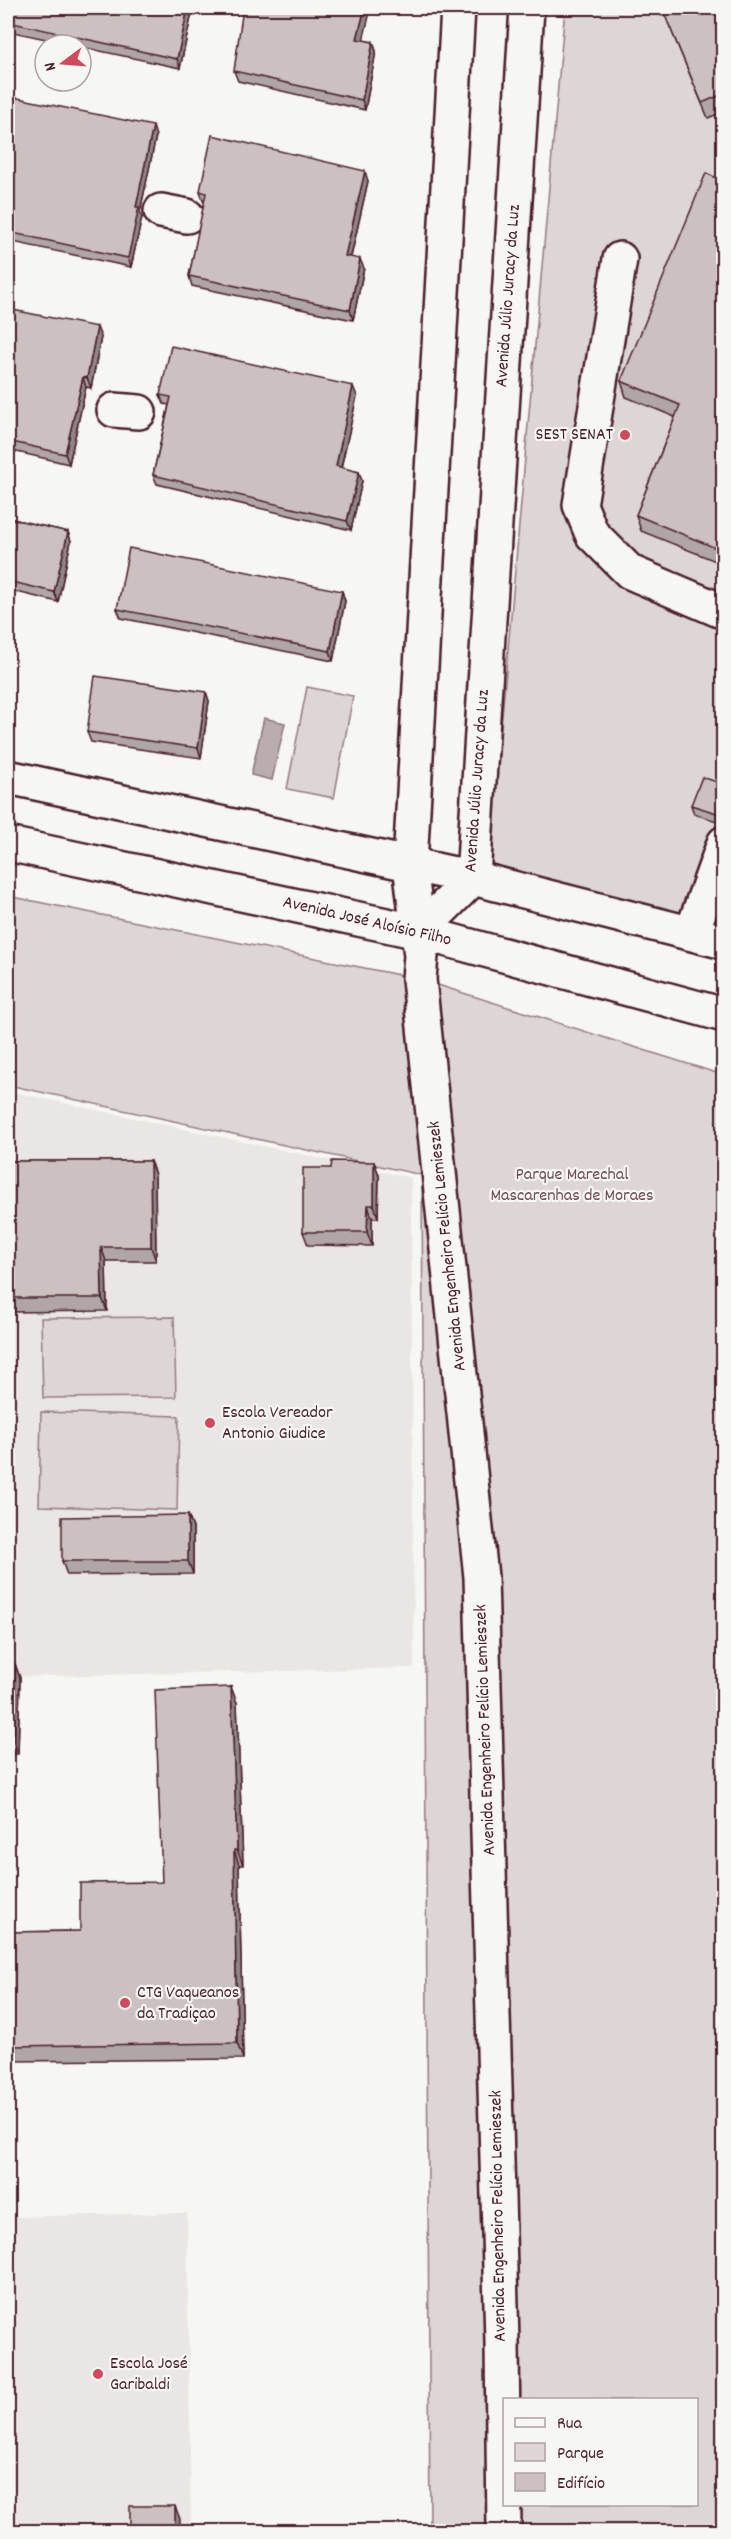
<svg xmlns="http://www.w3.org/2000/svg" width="731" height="2539" viewBox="0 0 731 2539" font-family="Dekko,sans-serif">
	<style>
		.built { fill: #e9e6e3 }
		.green { fill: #ddd6d5; stroke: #947a80; stroke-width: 1.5; fill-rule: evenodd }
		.water { fill: #bbadae; stroke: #8e747a; stroke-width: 1.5 }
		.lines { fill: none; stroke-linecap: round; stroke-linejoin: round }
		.minor-casing { stroke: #4a1f2b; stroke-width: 38 }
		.minor { stroke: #f6f6f2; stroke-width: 33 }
		.wall { fill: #afa6a5; stroke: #4a1f2b; stroke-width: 1.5 }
		.shaded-wall { fill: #8f8786; stroke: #4a1f2b; stroke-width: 1.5 }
		.building { fill: #ccc1c0; stroke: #4a1f2b; stroke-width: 1.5 }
		.poi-dot { fill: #d1495b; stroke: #f6f6f2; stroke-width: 2 }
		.labels { text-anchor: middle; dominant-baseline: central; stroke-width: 4.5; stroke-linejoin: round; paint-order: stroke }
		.street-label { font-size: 18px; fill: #4a1f2b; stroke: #f6f6f2 }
		.poi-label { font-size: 18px; fill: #4a1f2b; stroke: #f6f6f2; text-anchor: start }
		.park-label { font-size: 18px; fill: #6f4d56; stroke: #f6f6f2 }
	</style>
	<rect width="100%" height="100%" fill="#f6f6f2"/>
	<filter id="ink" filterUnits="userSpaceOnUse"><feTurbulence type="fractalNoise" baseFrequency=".0167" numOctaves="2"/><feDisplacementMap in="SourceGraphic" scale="12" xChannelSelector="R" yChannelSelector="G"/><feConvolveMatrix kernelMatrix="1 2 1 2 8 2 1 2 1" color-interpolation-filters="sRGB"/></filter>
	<g filter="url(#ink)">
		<g class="built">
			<path d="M 8,1091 L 411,1178 L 414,1668 L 8,1677 Z"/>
			<path d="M 187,2213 L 191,2531 L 8,2531 L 8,2217 Z"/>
		</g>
		<g class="green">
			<path d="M 565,8 L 723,8 L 723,927 L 697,918 L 489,863 Z"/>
			<path d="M 307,687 L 353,696 L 334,798 L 287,789 Z"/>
			<path d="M 8,896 L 419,979 L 723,1075 L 723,2531 L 430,2531 L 422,1175 L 8,1085 ZM 504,2400 L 696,2400 L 696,2504 L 504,2504 Z"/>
			<path d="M 174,1317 L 176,1397 L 43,1398 L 41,1318 Z"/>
			<path d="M 41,1412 L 179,1416 L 177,1510 L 39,1506 Z"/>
		</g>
		<path class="water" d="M 264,718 L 285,723 L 272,780 L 251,775 Z"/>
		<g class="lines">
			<g class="minor-casing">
				<g id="minor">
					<path d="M 458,8 L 410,864 L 421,956 L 419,979 L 481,1577 L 502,2342 L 504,2532"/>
					<path d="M 161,211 L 187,216"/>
					<path d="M 620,259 L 580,505 L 592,534 L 630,572 L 724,612"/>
					<path d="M 114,410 L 139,412"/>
					<path d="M 8,777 L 473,878 L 724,942"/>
					<path d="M 8,844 L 419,932 L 724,1015"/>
					<path d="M 419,932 L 473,878 L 527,8"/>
					<path d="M 692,932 L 724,843"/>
				</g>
			</g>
			<use href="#minor" class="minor"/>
		</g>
		<g class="wall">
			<path d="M 8,8 L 193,8 L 180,68 L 81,47 L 81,45 L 74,45 L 8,31 Z"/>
			<path d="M 662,8 L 723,8 L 723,112 L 708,118 Z"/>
			<path d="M 363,40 L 373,42 L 376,51 L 365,110 L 238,81 L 234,71 Z"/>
			<path d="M 8,96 L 156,136 L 140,212 L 142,217 L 131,267 L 8,241 Z"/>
			<path d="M 368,181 L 351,257 L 364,268 L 353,320 L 192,286 L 189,276 L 205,201 L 203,201 L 200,191 Z"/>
			<path d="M 723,181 L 723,564 L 641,531 L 636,515 L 675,417 L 626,397 L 621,381 Z"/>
			<path d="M 8,309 L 101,337 L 91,388 L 86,387 L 69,464 L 8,450 Z"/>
			<path d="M 160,395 L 357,396 L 341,468 L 359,472 L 362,481 L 351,530 L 157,484 L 153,475 L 169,405 L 164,404 Z"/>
			<path d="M 8,518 L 68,532 L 71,541 L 58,602 L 8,590 Z"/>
			<path d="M 342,591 L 345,601 L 333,661 L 121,618 L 117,609 Z"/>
			<path d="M 206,692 L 209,701 L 201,758 L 91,742 L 87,732 Z"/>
			<path d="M 723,784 L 723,823 L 694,814 L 691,805 Z"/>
			<path d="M 8,1161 L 150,1161 L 155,1175 L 156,1261 L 106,1261 L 107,1311 L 8,1312 Z"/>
			<path d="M 374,1162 L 379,1175 L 378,1218 L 372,1218 L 372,1246 L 308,1245 L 303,1232 L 331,1168 Z"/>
			<path d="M 188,1515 L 193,1528 L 193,1574 L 67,1575 L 62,1561 Z"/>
			<path d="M 15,1664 L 20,1678 L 18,1754 L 8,1754 L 8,1665 Z"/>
			<path d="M 231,1687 L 237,1703 L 243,1865 L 239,1865 L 243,2059 L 8,2061 L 8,1932 L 80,1931 L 162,1882 Z"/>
		</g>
		<g class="shaded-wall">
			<path d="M 188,8 L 193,8 L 180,68 L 177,59 Z"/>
			<path d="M 365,8 L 371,8 L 361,49 L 357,39 Z"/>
			<path d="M 373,42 L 376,51 L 365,110 L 362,100 Z"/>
			<path d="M 153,126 L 156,136 L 140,212 L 142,217 L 131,267 L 128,258 L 136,207 Z"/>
			<path d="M 365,171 L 368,181 L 349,265 L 345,256 Z"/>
			<path d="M 360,259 L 364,268 L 353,320 L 350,310 Z"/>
			<path d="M 97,327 L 101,337 L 91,388 L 87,378 Z"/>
			<path d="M 83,377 L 86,387 L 69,464 L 65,454 Z"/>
			<path d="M 353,386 L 357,396 L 339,476 L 336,466 Z"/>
			<path d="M 359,472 L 362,481 L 351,530 L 347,521 Z"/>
			<path d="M 68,532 L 71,541 L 58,602 L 54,592 Z"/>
			<path d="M 342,591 L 345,601 L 333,661 L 330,651 Z"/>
			<path d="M 206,692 L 209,701 L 201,758 L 198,748 Z"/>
			<path d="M 150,1161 L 155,1175 L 156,1261 L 151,1247 Z"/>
			<path d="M 374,1162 L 379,1175 L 378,1218 L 374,1205 Z"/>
			<path d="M 368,1205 L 372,1218 L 372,1246 L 367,1232 Z"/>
			<path d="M 101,1247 L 106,1261 L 107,1311 L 102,1298 Z"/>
			<path d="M 188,1515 L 193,1528 L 193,1574 L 188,1561 Z"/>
			<path d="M 15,1664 L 20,1678 L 18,1754 L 13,1740 Z"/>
			<path d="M 231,1687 L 237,1703 L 243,1865 L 237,1850 Z"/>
			<path d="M 234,1850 L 239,1865 L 243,2059 L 237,2043 Z"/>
			<path d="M 175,2506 L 180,2519 L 180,2532 L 175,2532 Z"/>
		</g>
		<g class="building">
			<path d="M 8,8 L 188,8 L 177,59 L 8,22 Z"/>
			<path d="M 243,8 L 365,8 L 357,39 L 373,42 L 362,100 L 234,71 Z"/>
			<path d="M 662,8 L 723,8 L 723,94 L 702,103 Z"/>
			<path d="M 8,96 L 153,126 L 136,207 L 139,207 L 128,258 L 8,232 Z"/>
			<path d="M 212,135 L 365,171 L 345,256 L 360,259 L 350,310 L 189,276 L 206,193 L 200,191 Z"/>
			<path d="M 706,173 L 723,181 L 723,551 L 636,515 L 680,405 L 621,381 Z"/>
			<path d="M 8,309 L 97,327 L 87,378 L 83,377 L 65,454 L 8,441 Z"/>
			<path d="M 171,346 L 353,386 L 336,466 L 359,472 L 347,521 L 153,475 L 171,397 L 160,395 Z"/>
			<path d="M 8,518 L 68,532 L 54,592 L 8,581 Z"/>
			<path d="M 129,548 L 342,591 L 330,651 L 117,609 Z"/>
			<path d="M 95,676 L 206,692 L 198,748 L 87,732 Z"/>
			<path d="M 702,777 L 723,784 L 723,815 L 691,805 Z"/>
			<path d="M 8,1161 L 150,1161 L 151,1247 L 101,1247 L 102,1298 L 8,1298 Z"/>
			<path d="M 332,1161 L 374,1162 L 374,1205 L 368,1205 L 367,1232 L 303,1232 L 303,1168 L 331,1168 Z"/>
			<path d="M 188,1515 L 188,1561 L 62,1561 L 62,1517 Z"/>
			<path d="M 15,1664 L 13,1740 L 8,1740 L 8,1665 Z"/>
			<path d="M 231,1687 L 237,1850 L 234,1850 L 237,2043 L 8,2046 L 8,1932 L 80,1931 L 80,1883 L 162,1882 L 155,1690 Z"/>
			<rect x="130" y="2506" width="45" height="26"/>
		</g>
	</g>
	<g class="poi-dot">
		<circle cx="625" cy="435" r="6"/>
		<circle cx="210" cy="1423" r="6"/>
		<circle cx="125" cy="2003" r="6"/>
		<circle cx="98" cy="2374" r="6"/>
	</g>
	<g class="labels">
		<g class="street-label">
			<text transform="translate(509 296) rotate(-86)">Avenida Júlio Juracy da Luz</text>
			<text transform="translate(478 781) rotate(-86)">Avenida Júlio Juracy da Luz</text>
			<text transform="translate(367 922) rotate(13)">Avenida José Aloísio Filho</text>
			<text transform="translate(448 1246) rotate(-96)">Avenida Engenheiro Felício Lemieszek</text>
			<text transform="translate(486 1730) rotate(-92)">Avenida Engenheiro Felício Lemieszek</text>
			<text transform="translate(499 2216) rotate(-91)">Avenida Engenheiro Felício Lemieszek</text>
		</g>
		<g class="poi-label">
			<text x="613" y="435" text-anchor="end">SEST SENAT</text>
			<text x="222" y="1413">Escola Vereador<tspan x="222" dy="21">Antonio Giudice</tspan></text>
			<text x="137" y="1993">CTG Vaqueanos<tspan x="137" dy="21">da Tradiçao</tspan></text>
			<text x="110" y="2364">Escola José<tspan x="110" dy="21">Garibaldi</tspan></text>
		</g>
		<g class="park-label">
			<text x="572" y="1175">Parque Marechal<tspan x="572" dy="21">Mascarenhas de Moraes</tspan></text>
		</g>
	</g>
	<rect width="731" height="2539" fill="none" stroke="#f6f6f2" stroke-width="30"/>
	<rect x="15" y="15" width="701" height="2509" fill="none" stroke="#4a1f2b" stroke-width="2" filter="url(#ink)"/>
	<rect x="503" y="2398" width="195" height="108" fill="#f6f6f2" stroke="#b1a0a2" stroke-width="1.5"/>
	<rect x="515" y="2418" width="30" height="9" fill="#f6f6f2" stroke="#b1a0a2" stroke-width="1.5"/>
	<text x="557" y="2428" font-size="18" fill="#4a1f2b">Rua</text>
	<rect x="515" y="2443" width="30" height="18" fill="#ddd6d5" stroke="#b1a0a2" stroke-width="1.5"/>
	<text x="557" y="2458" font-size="18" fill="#4a1f2b">Parque</text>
	<rect x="515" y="2473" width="30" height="18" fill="#ccc1c0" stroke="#b1a0a2" stroke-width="1.5"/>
	<text x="557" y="2488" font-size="18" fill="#4a1f2b">Edifício</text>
	<g transform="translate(63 63) rotate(254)"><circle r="28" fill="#f6f6f2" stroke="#b1a0a2" stroke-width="1.5"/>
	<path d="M0-4.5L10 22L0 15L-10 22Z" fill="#d1495b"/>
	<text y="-9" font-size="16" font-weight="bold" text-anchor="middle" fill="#4a1f2b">N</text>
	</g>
</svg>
